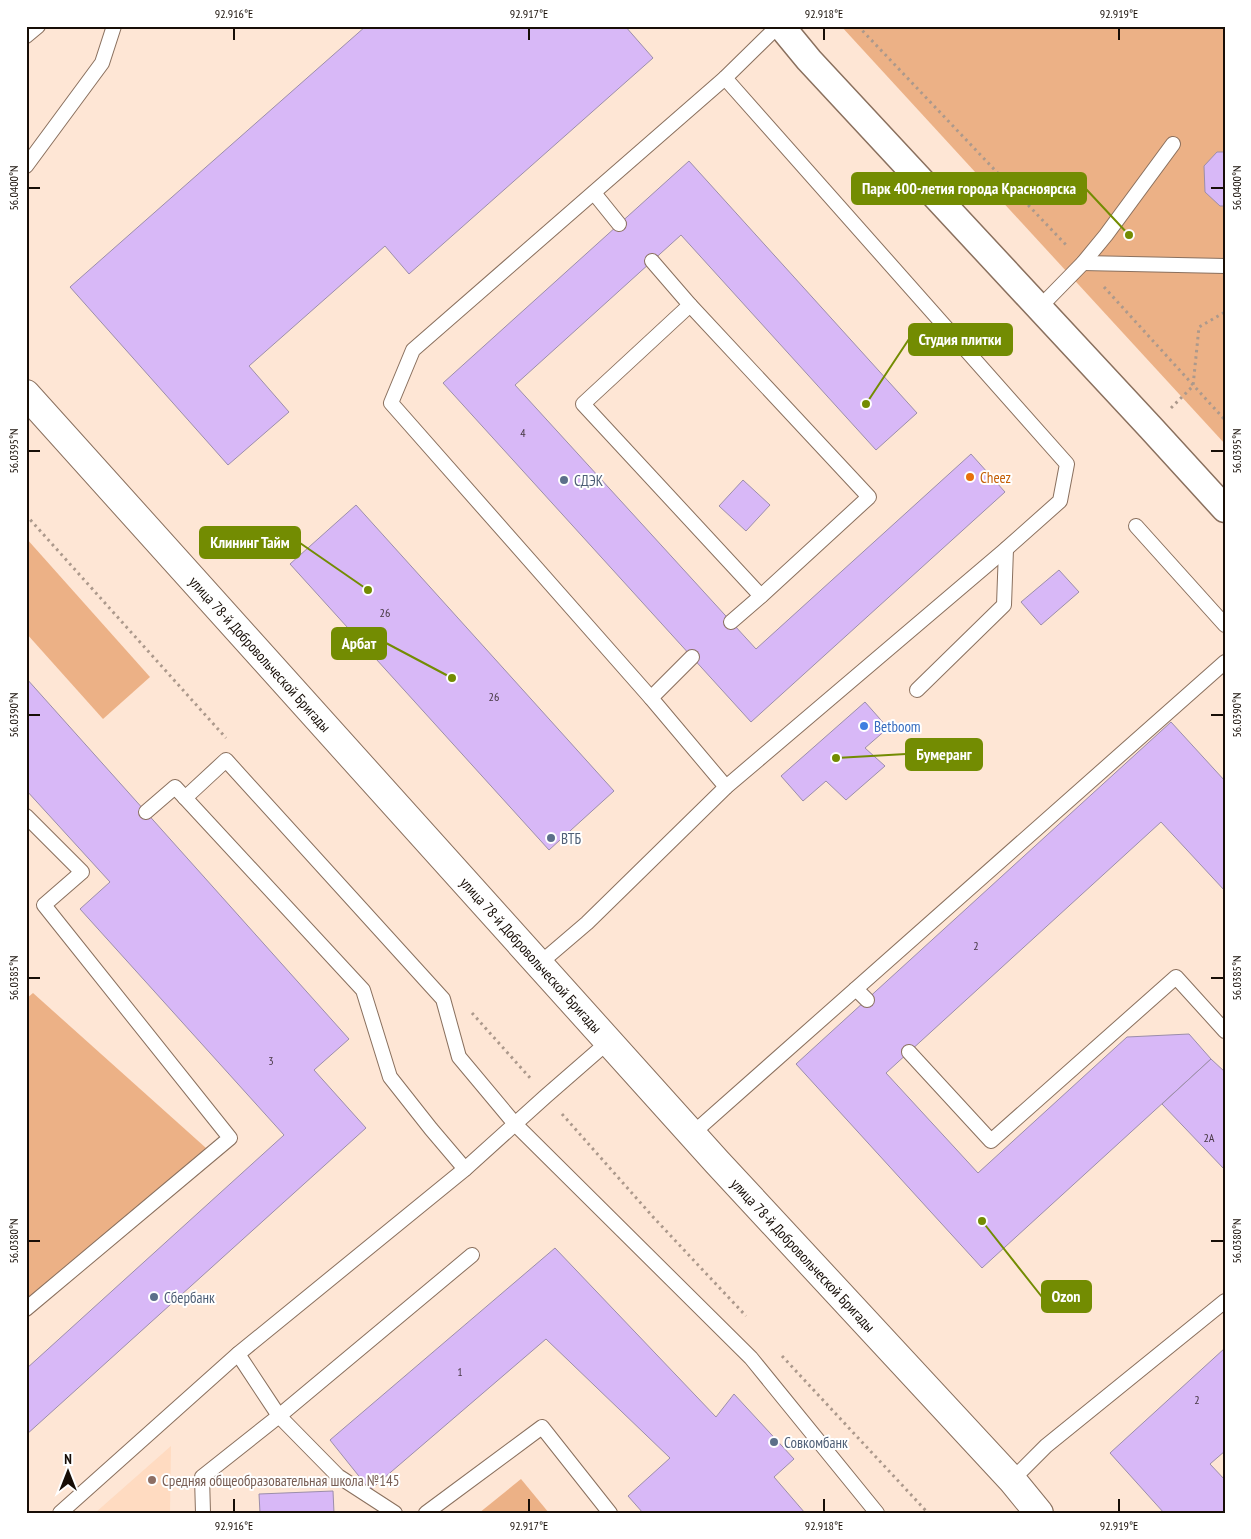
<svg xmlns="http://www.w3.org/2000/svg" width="1251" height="1539" viewBox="0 0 1251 1539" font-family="'PT Sans Narrow',sans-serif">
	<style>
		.built { fill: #ffdbc1 }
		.green { fill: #ecb186 }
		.building { fill: #d8b8f7; stroke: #9c8eaa }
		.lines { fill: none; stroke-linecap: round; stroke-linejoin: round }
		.service-casing { stroke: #8a705e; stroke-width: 16 }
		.minor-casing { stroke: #8a705e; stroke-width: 29 }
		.tertiary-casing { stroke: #8a705e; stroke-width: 30 }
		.path { stroke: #ac998c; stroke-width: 3; stroke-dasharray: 2.5 4; stroke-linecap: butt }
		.service { stroke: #fff; stroke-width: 14 }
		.minor { stroke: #fff; stroke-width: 26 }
		.tertiary { stroke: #fff; stroke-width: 28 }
		.ticks { fill: none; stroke: #170e07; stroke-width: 2 }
		.food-dot { fill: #e8710a; stroke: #fff; stroke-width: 2 }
		.service-dot { fill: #5c6f8a; stroke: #fff; stroke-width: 2 }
		.shop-dot { fill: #3f7fe0; stroke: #fff; stroke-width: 2 }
		.education-dot { fill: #8d6e63; stroke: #fff; stroke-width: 2 }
		.labels { text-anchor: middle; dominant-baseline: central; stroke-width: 4; stroke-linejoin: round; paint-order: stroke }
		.number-label { font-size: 12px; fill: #473843 }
		.food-label { font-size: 15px; fill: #c56008; stroke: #fff; text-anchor: start }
		.service-label { font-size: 15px; fill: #4e5e75; stroke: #fff; text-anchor: start }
		.street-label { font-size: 15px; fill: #170e07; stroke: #fff }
		.shop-label { font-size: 15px; fill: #366cbe; stroke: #fff; text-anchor: start }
		.education-label { font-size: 15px; fill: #785e54; stroke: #fff; text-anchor: start }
		.leader { fill: none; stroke: #738c02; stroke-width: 2 }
		.callout-dot { fill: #738c02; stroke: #fff; stroke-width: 2 }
		.callout { fill: #738c02; stroke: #738c02; stroke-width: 2 }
		.callout-label { font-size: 16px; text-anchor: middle; font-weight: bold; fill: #fff }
		.neatline { fill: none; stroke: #170e07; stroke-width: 2 }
		.ticks-label { font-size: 12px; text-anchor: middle; fill: #170e07 }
	</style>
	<rect width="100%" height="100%" fill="#fee6d5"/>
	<path class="built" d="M 171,1446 L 170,1513 L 95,1513 Z"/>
	<g class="green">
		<path d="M 841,26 L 1225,26 L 1225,444 Z"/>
		<path d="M 26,538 L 150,677 L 103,719 L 26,633 Z"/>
		<path d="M 33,993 L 206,1148 L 26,1302 L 26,999 Z"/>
		<path d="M 521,1479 L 549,1513 L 479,1513 Z"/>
	</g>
	<g class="building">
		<path d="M 366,26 L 625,26 L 653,58 L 409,274 L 385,246 L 249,366 L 289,412 L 228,465 L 70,287 Z"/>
		<path d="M 1217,152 L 1225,152 L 1225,206 L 1220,206 L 1205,192 L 1204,166 Z"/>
		<path d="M 689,161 L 917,413 L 876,450 L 681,235 L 515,385 L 756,649 L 971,454 L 1005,492 L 751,722 L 443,383 Z"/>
		<path d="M 743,480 L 770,505 L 746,531 L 719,506 Z"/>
		<path d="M 356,505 L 614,791 L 549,850 L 290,564 Z"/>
		<path d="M 1059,570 L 1079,592 L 1041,625 L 1021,602 Z"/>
		<path d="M 26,678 L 349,1039 L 314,1070 L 366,1128 L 26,1435 L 26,1369 L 284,1135 L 80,909 L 110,882 L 26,790 Z"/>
		<path d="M 865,702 L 888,728 L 865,748 L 885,766 L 846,800 L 826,781 L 803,801 L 781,776 Z"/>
		<path d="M 1171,722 L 1225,781 L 1225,891 L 1161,822 L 886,1073 L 978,1173 L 1127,1037 L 1189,1034 L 1211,1059 L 982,1268 L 796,1064 Z"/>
		<path d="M 1211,1059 L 1225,1072 L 1225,1170 L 1162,1104 Z"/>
		<path d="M 555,1248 L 716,1417 L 734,1394 L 794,1459 L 774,1477 L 805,1513 L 643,1513 L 628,1496 L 670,1458 L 546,1339 L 370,1490 L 330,1440 Z"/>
		<path d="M 1225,1348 L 1225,1451 L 1210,1464 L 1225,1480 L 1225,1513 L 1164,1513 L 1110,1453 Z"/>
		<path d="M 333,1491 L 334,1513 L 260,1513 L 259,1494 Z"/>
	</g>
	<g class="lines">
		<g class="service-casing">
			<g id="service">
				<path d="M 26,36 L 38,26"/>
				<path d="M 26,166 L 102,63 L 114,26"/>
				<path d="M 594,193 L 619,224"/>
				<path d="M 652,261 L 690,305 L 869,497 L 761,596 L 731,622"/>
				<path d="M 1083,263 L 1225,266"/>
				<path d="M 690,305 L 583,404 L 761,596"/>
				<path d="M 1039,308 L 1083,263 L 1106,235 L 1173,144"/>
				<path d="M 1136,526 L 1225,625"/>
				<path d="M 917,690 L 1004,605 L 1006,549"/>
				<path d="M 651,698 L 692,657"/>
				<path d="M 726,787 L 651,698 L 391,403 L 413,350 L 725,78 L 778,26"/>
				<path d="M 185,798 L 226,760 L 443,999 L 459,1057 L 515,1124 L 751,1358 L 877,1513"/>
				<path d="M 146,812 L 175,787 L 363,990 L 390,1077 L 431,1129 L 465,1169"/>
				<path d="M 26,816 L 82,872 L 44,905 L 230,1138 L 26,1309"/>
				<path d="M 539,964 L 587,923 L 726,787 L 1006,549 L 1060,501 L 1067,464 L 725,78"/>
				<path d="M 856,989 L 867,1000"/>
				<path d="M 909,1052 L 991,1141 L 1176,977 L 1225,1031"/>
				<path d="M 692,1134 L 1225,662"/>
				<path d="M 238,1354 L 279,1416 L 338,1476 L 395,1513"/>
				<path d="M 1012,1480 L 1046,1446 L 1225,1301"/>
				<path d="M 60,1513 L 238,1354 L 465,1169 L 546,1096 L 608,1042"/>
				<path d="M 203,1513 L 202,1477 L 279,1416 L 472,1255"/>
				<path d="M 426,1513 L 542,1427 L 610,1513"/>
			</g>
		</g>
		<g class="minor-casing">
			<path id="minor" d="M 781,26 L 809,60 L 1151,428 L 1225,509"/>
		</g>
		<g class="tertiary-casing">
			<path id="tertiary" d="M 26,394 L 717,1162 L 1012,1480 L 1039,1513"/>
		</g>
		<g class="path">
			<path d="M 858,26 L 1068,247"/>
			<path d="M 1104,287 L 1225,420"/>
			<path d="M 1171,408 L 1193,386 L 1199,327 L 1225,312"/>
			<path d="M 26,515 L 226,738"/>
			<path d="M 472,1013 L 531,1079"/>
			<path d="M 562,1114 L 654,1218 L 746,1316"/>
			<path d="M 782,1356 L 928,1513"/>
		</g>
		<use href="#service" class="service"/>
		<use href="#minor" class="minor"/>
		<use href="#tertiary" class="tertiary"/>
	</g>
	<path class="ticks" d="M 234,28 L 234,40M 529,28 L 529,40M 824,28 L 824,40M 1119,28 L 1119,40M 28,188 L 40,188M 1211,188 L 1224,188M 28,451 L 40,451M 1211,451 L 1224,451M 28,715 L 40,715M 1211,715 L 1224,715M 28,978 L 40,978M 1211,978 L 1224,978M 28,1241 L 40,1241M 1211,1241 L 1224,1241M 234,1499 L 234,1512M 529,1499 L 529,1512M 824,1499 L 824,1512M 1119,1499 L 1119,1512"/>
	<circle class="food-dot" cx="970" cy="477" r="5"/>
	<g class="service-dot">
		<circle cx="564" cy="480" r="5"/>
		<circle cx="551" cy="838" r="5"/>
		<circle cx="154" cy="1297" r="5"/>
		<circle cx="774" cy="1442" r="5"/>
	</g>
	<circle class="shop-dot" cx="864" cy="726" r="5"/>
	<circle class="education-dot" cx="152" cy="1480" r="5"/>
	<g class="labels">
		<g class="number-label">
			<text x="523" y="432">4</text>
			<text x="385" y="612">26</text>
			<text x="494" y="696">26</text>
			<text x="976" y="945">2</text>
			<text x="271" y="1060">3</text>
			<text x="1209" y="1137">2А</text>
			<text x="460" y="1371">1</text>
			<text x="1197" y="1399">2</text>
		</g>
		<g class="food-label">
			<text x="980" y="477">Cheez</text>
		</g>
		<g class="service-label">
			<text x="574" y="480">СДЭК</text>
			<text x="561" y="838">ВТБ</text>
			<text x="164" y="1297">Сбербанк</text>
			<text x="784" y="1442">Совкомбанк</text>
		</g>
		<g class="street-label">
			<text transform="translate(260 654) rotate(48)">улица 78-й Добровольческой Бригады</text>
			<text transform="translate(531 955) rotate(48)">улица 78-й Добровольческой Бригады</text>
			<text transform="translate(803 1255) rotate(47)">улица 78-й Добровольческой Бригады</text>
		</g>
		<g class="shop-label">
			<text x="874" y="726">Betboom</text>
		</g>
		<g class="education-label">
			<text x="162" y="1480">Средняя общеобразовательная школа №145</text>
		</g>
	</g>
	<path class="leader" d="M1129 235L1086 189M866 404L909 339M368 590L300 543M452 678L386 643M836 758L906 754M982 1221L1042 1297"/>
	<g class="callout-dot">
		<circle cx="1129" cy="235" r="5"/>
		<circle cx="866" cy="404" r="5"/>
		<circle cx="368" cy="590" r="5"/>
		<circle cx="452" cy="678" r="5"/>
		<circle cx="836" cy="758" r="5"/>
		<circle cx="982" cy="1221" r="5"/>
	</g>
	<g class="callout">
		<rect x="852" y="173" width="234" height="31" rx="5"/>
		<rect x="909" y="324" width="103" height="31" rx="5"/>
		<rect x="200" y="527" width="100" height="31" rx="5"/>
		<rect x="332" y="628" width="54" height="31" rx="5"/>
		<rect x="906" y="739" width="76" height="31" rx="5"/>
		<rect x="1042" y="1281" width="49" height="31" rx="5"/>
	</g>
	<g class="callout-label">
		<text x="969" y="194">Парк 400-летия города Красноярска</text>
		<text x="960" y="345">Студия плитки</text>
		<text x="250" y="548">Клининг Тайм</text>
		<text x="359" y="649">Арбат</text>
		<text x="944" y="760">Бумеранг</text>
		<text x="1066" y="1302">Ozon</text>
	</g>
	<rect width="1251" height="1539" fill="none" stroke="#ffffff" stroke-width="55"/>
	<g transform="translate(68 1472)" stroke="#ffffff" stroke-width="4" paint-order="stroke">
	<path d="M0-4L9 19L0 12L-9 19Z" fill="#170e07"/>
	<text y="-8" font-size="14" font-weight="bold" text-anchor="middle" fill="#170e07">N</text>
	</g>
	<rect x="28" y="28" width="1196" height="1484" class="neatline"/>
	<g class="ticks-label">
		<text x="234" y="18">92.916°E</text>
		<text x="529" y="18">92.917°E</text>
		<text x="824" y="18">92.918°E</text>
		<text x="1119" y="18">92.919°E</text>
		<text transform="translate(14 188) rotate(-90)" y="4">56.0400°N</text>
		<text transform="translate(1237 188) rotate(-90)" y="4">56.0400°N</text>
		<text transform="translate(14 451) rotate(-90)" y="4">56.0395°N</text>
		<text transform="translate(1237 451) rotate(-90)" y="4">56.0395°N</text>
		<text transform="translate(14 715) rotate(-90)" y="4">56.0390°N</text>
		<text transform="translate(1237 715) rotate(-90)" y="4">56.0390°N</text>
		<text transform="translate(14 978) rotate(-90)" y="4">56.0385°N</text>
		<text transform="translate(1237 978) rotate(-90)" y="4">56.0385°N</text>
		<text transform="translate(14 1241) rotate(-90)" y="4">56.0380°N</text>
		<text transform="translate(1237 1241) rotate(-90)" y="4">56.0380°N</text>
		<text x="234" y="1530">92.916°E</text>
		<text x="529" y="1530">92.917°E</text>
		<text x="824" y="1530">92.918°E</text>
		<text x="1119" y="1530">92.919°E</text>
	</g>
</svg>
